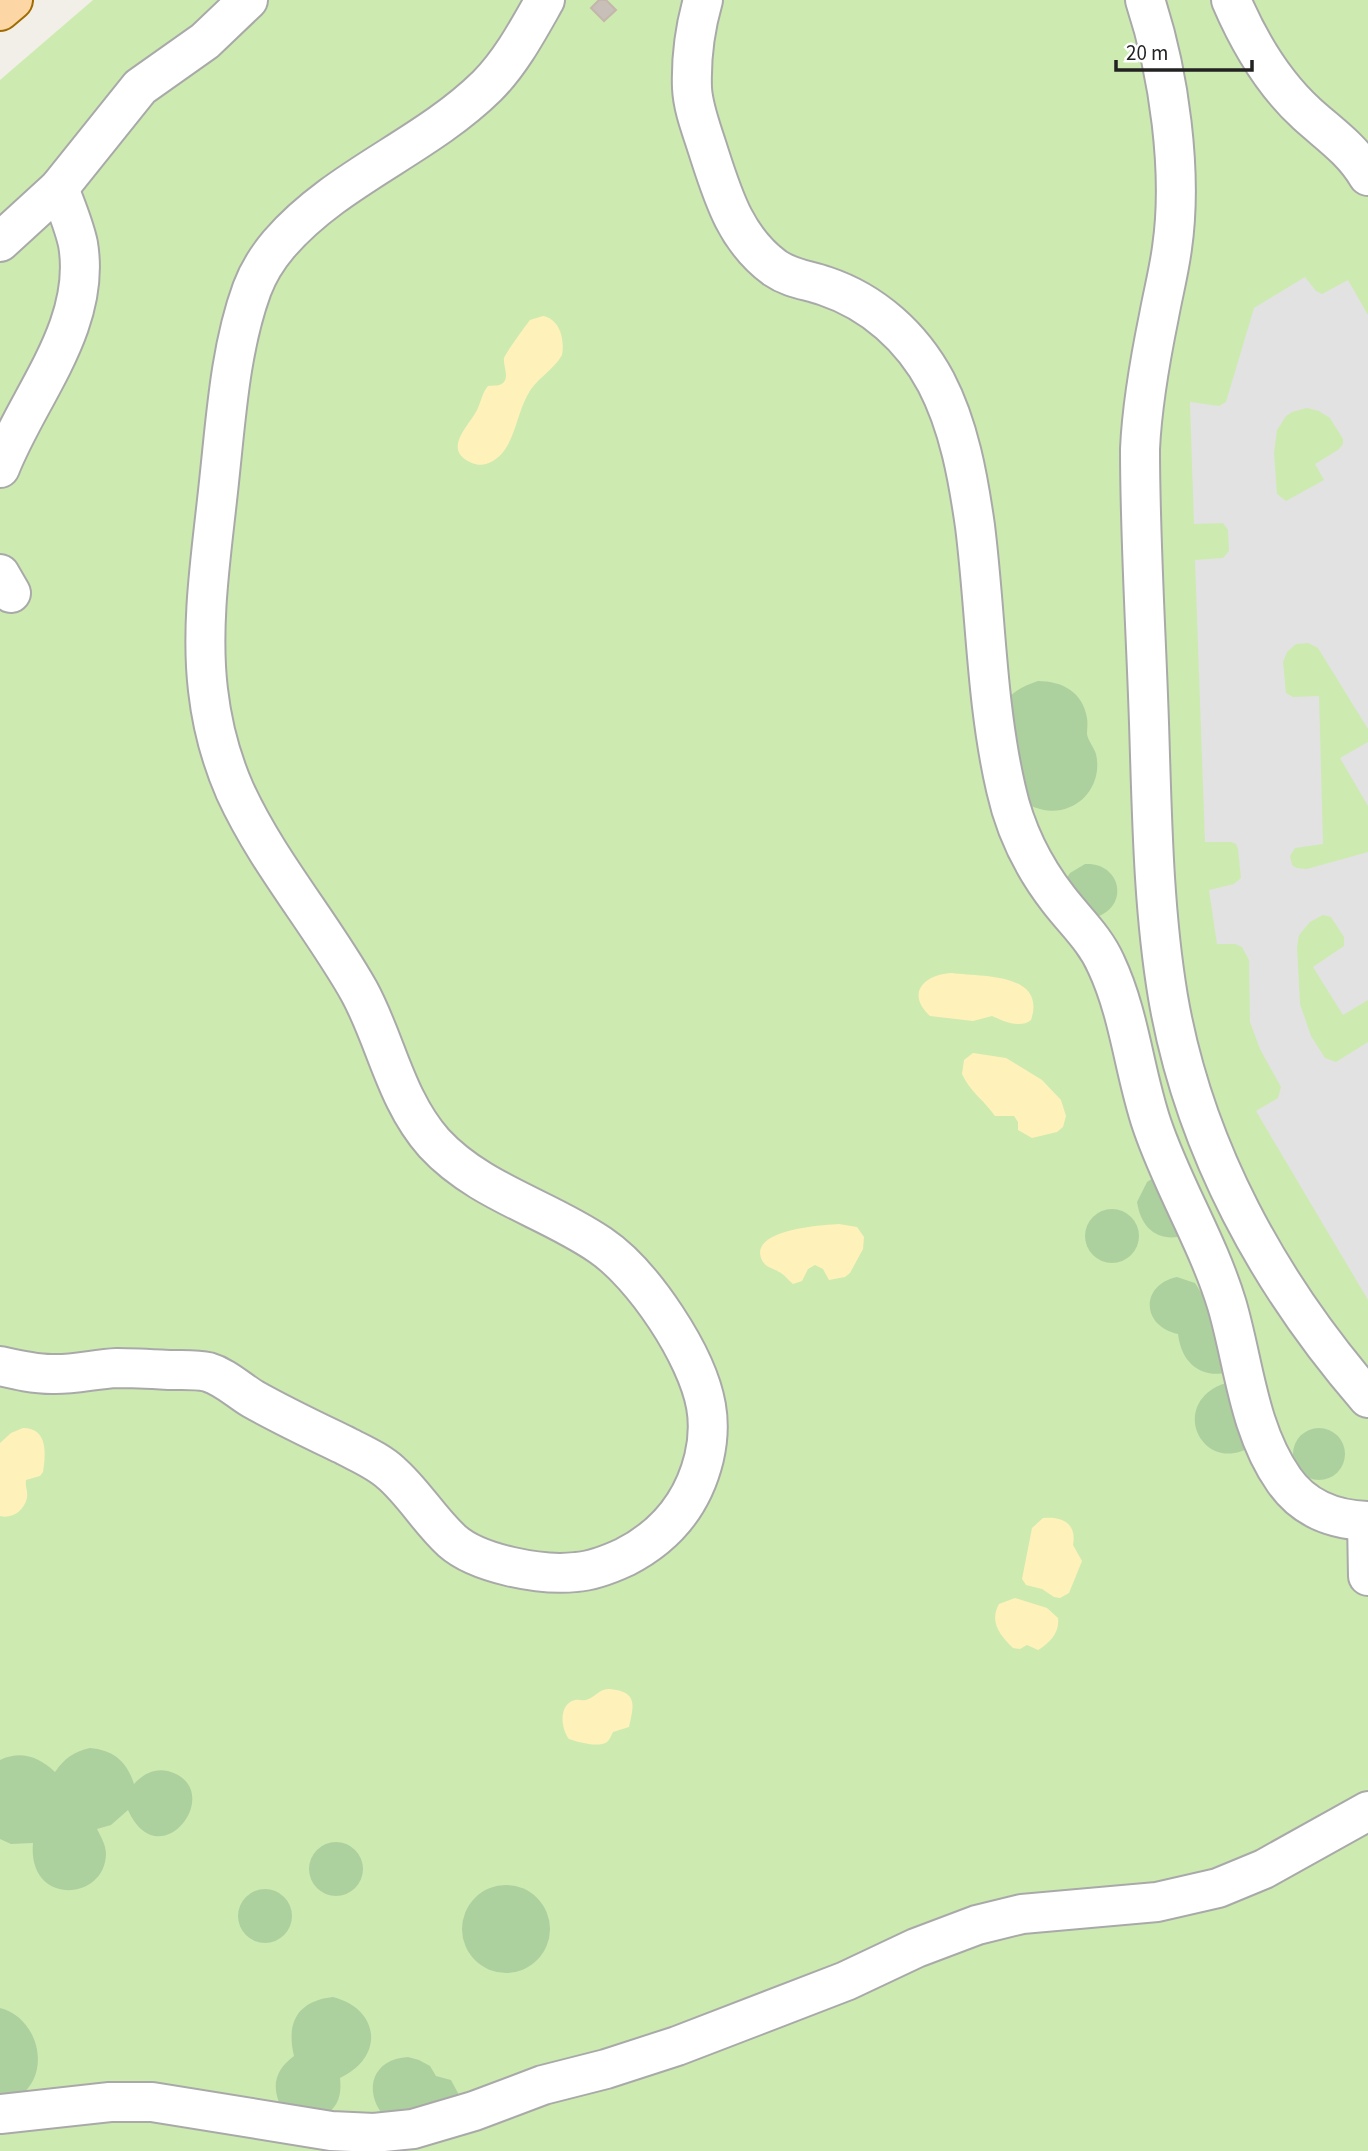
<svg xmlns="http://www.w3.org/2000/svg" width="1368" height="2151" viewBox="0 0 1368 2151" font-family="'Source Sans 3',sans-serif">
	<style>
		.grass { fill: #cdebb0 }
		.forest { fill: #add19e }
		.sand { fill: #fff1ba }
		.parking { fill: #e2e2e2; fill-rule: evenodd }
		.building { fill: #c7bfb8; stroke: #c4b6ab; stroke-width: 2 }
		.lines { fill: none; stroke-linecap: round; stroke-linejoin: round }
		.minor-casing { stroke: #a9a9a9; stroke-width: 42 }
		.major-casing { stroke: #a06b00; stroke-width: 42 }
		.minor { stroke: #fff; stroke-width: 38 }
		.major { stroke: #fcd6a4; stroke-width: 38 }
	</style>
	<rect width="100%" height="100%" fill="#f2efe9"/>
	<path class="grass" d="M 93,0 L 1368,0 L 1368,2151 L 0,2151 L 0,80 Z"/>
	<g class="forest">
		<path d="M 1038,681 C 1062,681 1083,692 1087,718 C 1088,724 1087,729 1087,734 C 1088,741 1094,747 1096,754 C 1102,779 1087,805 1061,810 C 1047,813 1024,807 1018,794 C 1012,780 1011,761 1008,747 C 1006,737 1001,725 1001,715 C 1002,696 1022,686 1038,681 Z"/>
		<path d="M 1085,864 C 1121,862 1130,906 1096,917 L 1065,881 L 1070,873 Z"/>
		<path d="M 1156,1176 L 1183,1236 C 1157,1242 1141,1228 1137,1202 L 1147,1182 Z"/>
		<circle cx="1112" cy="1236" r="27"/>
		<path d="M 1177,1277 L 1195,1283 L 1205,1299 L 1248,1314 C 1279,1373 1186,1403 1178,1334 C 1141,1326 1140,1285 1177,1277 Z"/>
		<path d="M 1226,1383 L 1239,1384 L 1254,1445 C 1202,1479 1166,1402 1226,1383 Z"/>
		<circle cx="1319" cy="1454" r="26"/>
		<path d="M 90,1748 C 113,1750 127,1761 134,1784 C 143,1774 154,1768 168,1771 C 229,1788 160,1881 128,1810 L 111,1825 L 97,1829 C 101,1837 106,1845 106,1854 C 105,1902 27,1906 33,1843 L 11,1844 L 0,1839 L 0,1760 C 21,1750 39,1757 55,1772 C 65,1758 73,1752 90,1748 Z"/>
		<circle cx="336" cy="1869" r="27"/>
		<circle cx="506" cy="1929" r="44"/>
		<circle cx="265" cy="1916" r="27"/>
		<path d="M 333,1997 C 380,2009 385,2057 340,2078 C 342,2096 338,2107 323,2117 L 281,2107 C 271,2086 275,2070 294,2056 C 286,2023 297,2001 333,1997 Z"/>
		<path d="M 0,2008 C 37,2017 53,2071 20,2096 C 15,2100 6,2102 0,2105 Z"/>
		<path d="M 408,2057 L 419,2060 L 430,2066 L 436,2076 L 451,2080 L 458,2093 L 459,2101 L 383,2115 C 363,2089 373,2059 408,2057 Z"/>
	</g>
	<g class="sand">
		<path d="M 543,316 C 560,319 565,340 562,355 C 553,371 535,379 527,396 C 516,416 514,449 493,461 C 486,465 479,466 472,463 C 441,450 469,426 477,410 C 481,402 482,393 488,386 C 493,385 500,387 504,382 C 509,375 503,366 504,358 C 505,354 526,325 530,320 Z"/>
		<path d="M 952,973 C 980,977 1047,972 1031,1020 C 1020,1029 1003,1021 992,1016 L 973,1021 L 930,1016 C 905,993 925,974 952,973 Z"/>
		<path d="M 973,1053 L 1006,1058 L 1042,1080 L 1061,1100 L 1066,1116 L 1063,1127 L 1057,1132 L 1032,1138 L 1018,1130 L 1018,1122 L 1014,1116 L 995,1116 C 985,1101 970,1092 962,1074 L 964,1060 Z"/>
		<path d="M 839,1224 L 857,1227 L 864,1237 L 863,1249 L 850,1273 L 845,1277 L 829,1280 L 823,1269 L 815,1265 L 808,1269 L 802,1281 L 793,1284 C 788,1280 786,1276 781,1273 C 775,1269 767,1268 763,1262 C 744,1230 822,1225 839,1224 Z"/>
		<path d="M 23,1428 C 48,1428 46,1454 43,1472 L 40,1476 L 26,1480 C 25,1487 28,1491 27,1498 C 24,1511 12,1519 0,1516 L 0,1443 L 11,1433 Z"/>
		<path d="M 1043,1518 C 1063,1516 1077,1524 1073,1545 L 1082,1561 L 1069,1593 L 1060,1598 L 1054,1597 L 1042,1589 L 1026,1585 L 1022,1579 L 1032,1528 Z"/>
		<path d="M 1015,1598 L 1047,1608 L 1058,1618 C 1060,1632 1050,1643 1038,1650 L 1027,1645 L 1020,1649 L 1013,1648 C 1000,1635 989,1622 999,1604 Z"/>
		<path d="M 610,1689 C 638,1692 634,1705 629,1727 L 613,1732 C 612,1734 609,1741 607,1742 C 598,1748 578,1742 569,1739 C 561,1729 558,1704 575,1700 C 578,1699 582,1701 586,1700 C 596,1697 598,1689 610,1689 Z"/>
	</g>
	<g class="parking">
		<path d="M 1305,277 L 1316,291 L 1322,294 L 1348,280 L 1368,315 L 1368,729 L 1318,648 L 1308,643 L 1296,644 L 1287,652 L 1283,662 L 1286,693 L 1293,697 L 1319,696 L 1323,844 L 1295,848 L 1290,856 L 1292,865 L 1296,868 L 1307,869 L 1368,852 L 1368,1000 L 1343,1015 L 1313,967 L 1344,946 L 1344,937 L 1331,917 L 1323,915 L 1310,922 L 1299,935 L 1297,947 L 1300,1004 L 1311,1036 L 1325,1058 L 1336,1062 L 1368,1042 L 1368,1300 L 1256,1111 L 1278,1098 L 1281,1087 L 1260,1049 L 1250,1022 L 1249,960 L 1242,947 L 1235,944 L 1217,944 L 1209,890 L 1234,884 L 1241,878 L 1238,849 L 1236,844 L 1231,842 L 1205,842 L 1195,560 L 1223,558 L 1229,551 L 1228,530 L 1223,523 L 1194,524 L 1190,402 L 1219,406 L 1226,402 L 1254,308 ZM 1307,408 L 1319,411 L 1330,418 L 1343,439 L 1343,444 L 1338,450 L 1315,464 L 1324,480 L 1286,501 L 1277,494 L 1274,453 L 1277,430 L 1286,416 L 1292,412 Z"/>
		<path d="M 1368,742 L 1368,806 L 1340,758 Z"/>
	</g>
	<path class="building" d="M 599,0 L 606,0 L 616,10 L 604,21 L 591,8 Z"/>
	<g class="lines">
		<g class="minor-casing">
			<g id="minor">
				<path d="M 703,0 C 695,28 691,59 692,88 C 693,108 701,128 707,147 C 722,193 734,238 775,268 C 791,279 808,280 825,286 C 873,302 912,337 936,382 C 959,426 968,477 975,526 C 986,614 986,703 1006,789 C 1015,830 1034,868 1059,900 C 1076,922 1095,939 1106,964 C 1130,1015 1134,1072 1152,1125 C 1173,1187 1208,1242 1227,1305 C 1244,1363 1248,1429 1284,1480 C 1304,1509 1334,1520 1368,1521"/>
				<path d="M 1145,0 C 1169,73 1183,172 1172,248 C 1169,271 1163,294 1159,316 C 1150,360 1142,404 1140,449 C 1140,540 1146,632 1149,723 C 1152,815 1153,907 1168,997 C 1194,1148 1269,1284 1368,1398"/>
				<path d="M 1231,0 C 1249,42 1273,83 1307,114 C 1329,134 1352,149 1368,176"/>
				<path d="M 0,242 L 59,188 L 140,87 L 205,41 L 248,0"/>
				<path d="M 0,468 C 28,396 92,326 78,244 C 74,225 66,207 59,188"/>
				<path d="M 0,574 L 11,593"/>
				<path d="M 0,1366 C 17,1370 34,1374 52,1374 C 73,1375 95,1369 117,1368 C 134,1368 152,1369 169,1370 C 181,1370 196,1369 208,1372 C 225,1377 238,1390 253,1399 C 283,1416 315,1431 346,1446 C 361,1454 378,1461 391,1473 C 414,1493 429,1520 452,1541 C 478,1564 541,1576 576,1572 C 593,1571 610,1564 625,1557 C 666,1536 693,1503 704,1458 C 708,1441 709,1423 706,1406 C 697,1355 643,1274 600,1245 C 546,1208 479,1192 434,1143 C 395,1099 386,1040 359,991 C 320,922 268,863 235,791 C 221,759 212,725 208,690 C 200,622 212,550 219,482 C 226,418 230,349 252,289 C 258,273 268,257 279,244 C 337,177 424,148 487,86 C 511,62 528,30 545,0"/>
				<path d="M 1367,1521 L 1368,1576"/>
				<path d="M 0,2114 L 110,2102 L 152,2102 L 331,2131 L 374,2133 L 413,2129 L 474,2111 L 543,2085 L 606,2069 L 677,2046 L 846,1981 L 916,1948 L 977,1925 L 1022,1914 L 1157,1902 L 1218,1888 L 1264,1869 L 1368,1811"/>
			</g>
		</g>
		<g class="major-casing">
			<path id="major" d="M 0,11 L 13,0"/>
		</g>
		<use href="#minor" class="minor"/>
		<use href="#major" class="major"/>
	</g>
	<path d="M1116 60v10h136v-10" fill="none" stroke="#222222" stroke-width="3.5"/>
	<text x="1126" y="60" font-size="21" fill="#222222" stroke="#ffffff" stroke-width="5" paint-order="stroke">20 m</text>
</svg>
